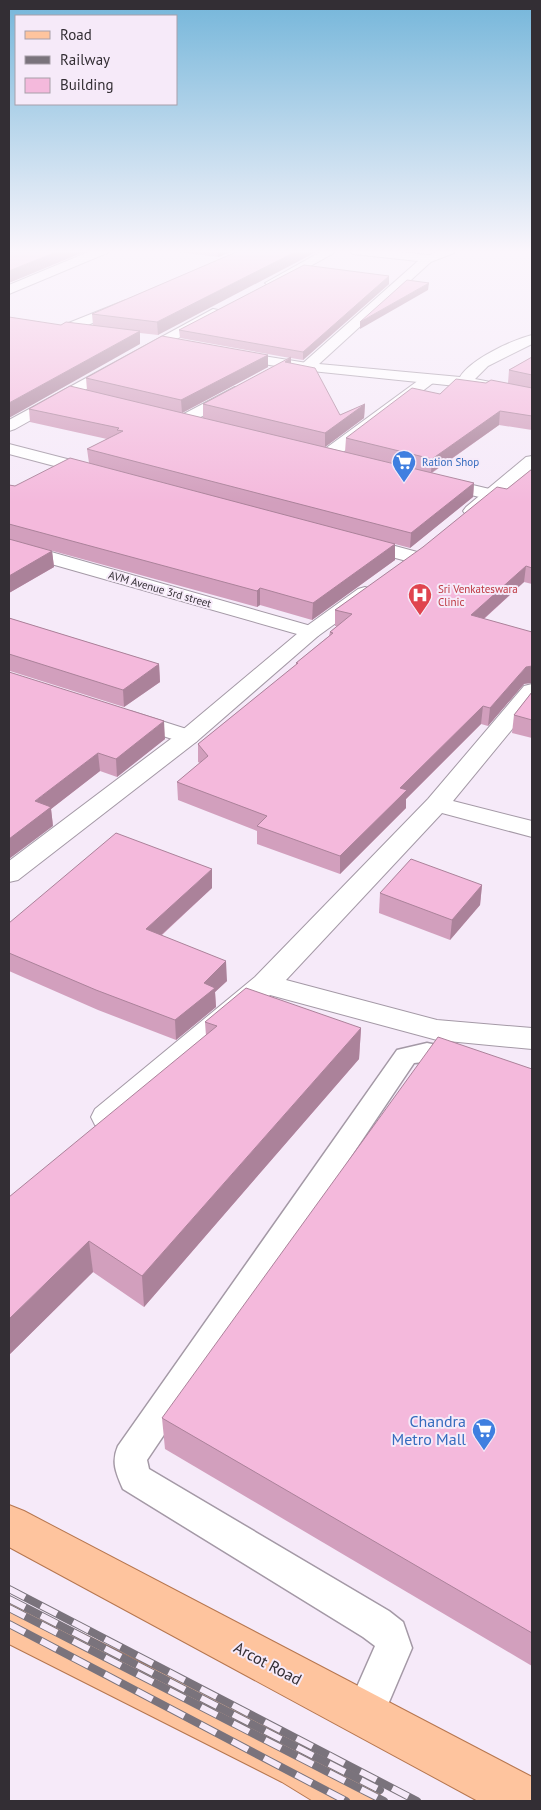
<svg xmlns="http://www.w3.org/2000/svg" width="541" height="1810" viewBox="0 0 541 1810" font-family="'PT Sans',sans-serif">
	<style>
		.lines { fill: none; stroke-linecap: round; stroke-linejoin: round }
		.lane-casing { stroke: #a499a6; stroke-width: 3 }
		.street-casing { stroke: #a499a6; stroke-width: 2 }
		.secondary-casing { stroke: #a499a6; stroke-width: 2 }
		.primary-casing { stroke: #b6764f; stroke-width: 2 }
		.lane { fill: #fff; fill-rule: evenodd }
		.street { fill: #fff; fill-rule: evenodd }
		.secondary { fill: #fff; fill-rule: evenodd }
		.primary { fill: #fec49e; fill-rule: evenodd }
		.rail-casing { stroke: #7a737c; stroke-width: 8 }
		.rail { stroke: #f6eaf9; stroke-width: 6; stroke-dasharray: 18; stroke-linecap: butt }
		.wall { fill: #d29fbd }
		.shaded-wall { fill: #ab829a }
		.building { fill: #f4b9dc; stroke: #ab829a }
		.labels { text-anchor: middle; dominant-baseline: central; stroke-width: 4; stroke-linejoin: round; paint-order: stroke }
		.far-shop-label { font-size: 11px; fill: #366cbe; stroke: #f6eaf9; text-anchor: start }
		.far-street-label { font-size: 11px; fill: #332e34; stroke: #f6eaf9 }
		.far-health-label { font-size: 11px; fill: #be3a42; stroke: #f6eaf9; text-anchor: start }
		.near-shop-label { font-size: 16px; fill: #366cbe; stroke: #f6eaf9; text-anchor: end }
		.near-street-label { font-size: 16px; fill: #332e34; stroke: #f6eaf9 }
	</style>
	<rect width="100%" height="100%" fill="#f6eaf9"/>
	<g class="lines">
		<g class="lane-casing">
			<path id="lane" d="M 427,1043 L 466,1051 L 470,1057 L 466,1063 C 449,1068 433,1060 414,1063 L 147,1460 L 149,1469 L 389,1611 L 403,1622 L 412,1648 L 378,1728 L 364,1733 L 350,1728 L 345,1714 L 375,1646 L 363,1637 L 123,1489 C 116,1473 111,1462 118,1446 L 397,1050 Z"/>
		</g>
		<g class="street-casing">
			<g id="street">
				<path d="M 93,250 L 109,250 L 107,253 L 9,294 L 9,285 Z"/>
				<path d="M 324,250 L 339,250 L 275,286 L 271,287 L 265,283 Z"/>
				<path d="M 440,250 L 456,250 L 454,253 L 428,263 L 422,259 Z"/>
				<path d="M 126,300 L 133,304 L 131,307 L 71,332 L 66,333 L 59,329 L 61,326 Z"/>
				<path d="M 213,309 L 218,310 L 220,313 L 218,316 L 15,429 L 9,431 L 9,420 Z"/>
				<path d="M 232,351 L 307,363 L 312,364 L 314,367 L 312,370 L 307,371 L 227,358 L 225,355 L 227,352 Z"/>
				<path d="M 428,376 L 433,377 L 435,380 L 433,383 L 334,459 L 322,459 L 320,455 L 322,451 L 423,377 Z"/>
				<path d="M 235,387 L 240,389 L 243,392 L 240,395 L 190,423 L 178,423 L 176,420 L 178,417 Z"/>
				<path d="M 9,444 L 102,468 L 105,472 L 102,476 L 96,477 L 9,454 Z"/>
				<path d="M 439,477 L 498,491 L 501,495 L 498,499 L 492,500 L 433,486 L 430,482 L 433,478 Z"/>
				<path d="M 358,536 L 421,553 L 424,557 L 421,561 L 414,563 L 351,546 L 349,542 L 351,538 Z"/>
				<path d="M 9,540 L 318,628 L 321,632 L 318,636 L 311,638 L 304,636 L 9,552 Z"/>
				<path d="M 532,684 L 532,705 L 453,801 L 532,821 L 532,837 L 442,813 L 286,980 L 437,1020 L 532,1028 L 532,1049 L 437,1040 L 270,995 L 119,1125 L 107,1129 L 95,1125 L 91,1117 L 95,1109 L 255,977 L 428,799 L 524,686 Z"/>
				<path d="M 130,711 L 196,732 L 200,737 L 196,742 L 188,744 L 122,723 L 118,718 L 122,713 Z"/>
			</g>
		</g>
		<g class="secondary-casing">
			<g id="secondary">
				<path d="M 347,250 L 381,250 L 428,255 L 434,259 L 319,364 L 460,377 C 471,359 512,340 532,335 L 532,344 L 488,366 L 475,379 L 532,390 L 532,400 L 466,387 L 302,370 L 300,367 L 302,364 L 418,261 L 353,254 Z"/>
				<path d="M 532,456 L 532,469 L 478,515 L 472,516 L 466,515 L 463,511 L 466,507 L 526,457 Z"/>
				<path d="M 365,587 L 372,589 L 375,593 L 372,597 L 318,636 L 196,742 L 18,880 L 9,882 L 9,861 L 180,732 L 304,628 L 358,589 Z"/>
			</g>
		</g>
		<g class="primary-casing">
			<g id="primary">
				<path d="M 9,1505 L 24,1511 L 532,1777 L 532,1801 L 478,1801 L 9,1547 Z"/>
				<path d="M 9,1598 L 316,1748 L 375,1784 L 382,1801 L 313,1801 L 282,1782 L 9,1644 Z"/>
			</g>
		</g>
		<use href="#lane" class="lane"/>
		<use href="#street" class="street"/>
		<use href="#secondary" class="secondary"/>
		<use href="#primary" class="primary"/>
		<g class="rail-casing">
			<g id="rail">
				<path d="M 9,1589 L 417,1801"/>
				<path d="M 9,1599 L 380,1790"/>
				<path d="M 9,1608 L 384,1801"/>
				<path d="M 9,1624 L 346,1801"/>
			</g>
		</g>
		<use href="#rail" class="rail"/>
	</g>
	<g class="wall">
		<path d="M 163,250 L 237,250 L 218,257 Z"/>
		<path d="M 241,250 L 158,335 L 140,333 L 140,344 L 61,325 L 93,325 L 92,314 Z"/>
		<path d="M 389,284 L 303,360 L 291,358 L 291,363 L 340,415 L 365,404 L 364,418 L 325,447 L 345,452 L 346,438 L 440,394 L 486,383 L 508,383 L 509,370 L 532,357 L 532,430 L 499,425 L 432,473 L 474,483 L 473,497 L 410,548 L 395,544 L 395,560 L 312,620 L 260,605 L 257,607 L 42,548 L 52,551 L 54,567 L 9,593 L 9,485 L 15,486 L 89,463 L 87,449 L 107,439 L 30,422 L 29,409 L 87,390 L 86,378 L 268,355 L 268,367 L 182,413 L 203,418 L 203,404 L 290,358 L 180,338 L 179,330 Z"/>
		<path d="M 532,469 L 532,584 L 524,582 L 484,619 L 524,684 L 488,726 L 481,724 L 406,799 L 406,808 L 340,874 L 257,844 L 257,831 L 178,800 L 177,782 L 200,763 L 198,762 L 198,744 L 296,665 L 296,663 L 329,636 L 330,632 L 337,626 L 335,626 L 335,610 L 507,489 Z"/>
		<path d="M 9,618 L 159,664 L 160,682 L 124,707 L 10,671 L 9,672 Z"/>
		<path d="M 9,672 L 165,739 L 117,777 L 100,771 L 51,809 L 53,826 Z"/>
		<path d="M 532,692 L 532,738 L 512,733 L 514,715 Z"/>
		<path d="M 482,885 L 480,905 L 450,940 L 379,913 L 380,893 Z"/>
		<path d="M 212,888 L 162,935 L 227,981 L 215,992 L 216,1007 L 176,1040 L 98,1010 L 9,971 L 9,923 Z"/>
		<path d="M 205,1022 L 361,1028 L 359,1059 L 144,1307 L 93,1272 L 9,1355 L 206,1036 Z"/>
		<path d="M 532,1069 L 532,1666 L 165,1449 L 162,1418 Z"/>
	</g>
	<g class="shaded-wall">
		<path d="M 9,250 L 16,250 L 9,253 Z"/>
		<path d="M 61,250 L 89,250 L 9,283 L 9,271 Z"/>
		<path d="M 218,250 L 237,250 L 218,257 Z"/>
		<path d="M 299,250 L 320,250 L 158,335 L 157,322 Z"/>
		<path d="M 389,276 L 389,284 L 303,360 L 303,352 Z"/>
		<path d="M 429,283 L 428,290 L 360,329 L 360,322 Z"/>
		<path d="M 140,331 L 140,344 L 9,418 L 9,403 Z"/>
		<path d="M 268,355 L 268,367 L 182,413 L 181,400 Z"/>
		<path d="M 291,357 L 291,370 L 285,362 Z"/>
		<path d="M 365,404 L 364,418 L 325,447 L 325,433 Z"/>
		<path d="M 500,411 L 499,425 L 431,473 L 432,459 Z"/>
		<path d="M 474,483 L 473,497 L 410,548 L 411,533 Z"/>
		<path d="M 395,544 L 395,560 L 312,620 L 313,603 Z"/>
		<path d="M 52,551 L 54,567 L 9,593 L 9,576 Z"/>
		<path d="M 526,566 L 524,582 L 469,632 L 471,615 Z"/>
		<path d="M 260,588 L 260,605 L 257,607 L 257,591 Z"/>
		<path d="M 159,664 L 160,682 L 124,707 L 123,690 Z"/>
		<path d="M 532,666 L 532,683 L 524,684 L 488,726 L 490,708 L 526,667 Z"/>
		<path d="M 483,706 L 481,724 L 406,799 L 406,808 L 340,874 L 340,856 L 400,788 Z"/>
		<path d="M 164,721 L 165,739 L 117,777 L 116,759 Z"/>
		<path d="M 98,753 L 100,771 L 51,809 L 53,826 L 9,859 L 9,839 L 35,801 Z"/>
		<path d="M 212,869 L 212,888 L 147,948 L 146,929 Z"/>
		<path d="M 482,885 L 480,905 L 450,940 L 452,920 Z"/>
		<path d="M 226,961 L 227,981 L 215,992 L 216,1007 L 176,1040 L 175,1020 L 204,983 Z"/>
		<path d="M 361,1028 L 359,1059 L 144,1307 L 142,1276 Z"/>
		<path d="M 89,1241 L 93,1272 L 9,1355 L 9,1319 Z"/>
	</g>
	<g class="building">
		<path d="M 17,250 L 61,250 L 9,271 L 9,253 Z"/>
		<path d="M 241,250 L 299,250 L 157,322 L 92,314 Z"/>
		<path d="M 304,265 L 389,276 L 303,352 L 179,330 Z"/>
		<path d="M 407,280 L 429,283 L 360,322 Z"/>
		<path d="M 9,317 L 61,325 L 66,322 L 140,331 L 9,403 Z"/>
		<path d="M 162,336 L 268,355 L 181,400 L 86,378 Z"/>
		<path d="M 291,357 L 285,362 L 315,368 L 340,415 L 365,404 L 325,433 L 203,404 Z"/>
		<path d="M 532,357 L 532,375 L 509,370 Z"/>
		<path d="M 456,379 L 486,383 L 491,380 L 532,388 L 532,416 L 500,411 L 432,459 L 346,438 L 412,388 L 440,394 Z"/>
		<path d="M 70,386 L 474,483 L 411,533 L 87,449 L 123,431 L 117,430 L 119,428 L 29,409 Z"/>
		<path d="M 70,458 L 395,544 L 313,603 L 260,588 L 257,591 L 9,524 L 9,485 L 15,486 Z"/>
		<path d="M 532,469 L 532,568 L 526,566 L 471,615 L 532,632 L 532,666 L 526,667 L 490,708 L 483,706 L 400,788 L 407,790 L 340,856 L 257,826 L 267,816 L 177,782 L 208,756 L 198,744 L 298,663 L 296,663 L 333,633 L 330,632 L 352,614 L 335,610 L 423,547 L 497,487 L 507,489 Z"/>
		<path d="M 9,539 L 52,551 L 9,576 Z"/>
		<path d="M 9,618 L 159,664 L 123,690 L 9,654 Z"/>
		<path d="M 9,672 L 164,721 L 116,759 L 98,753 L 35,801 L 51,807 L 9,839 Z"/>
		<path d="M 532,692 L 532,720 L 514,715 Z"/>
		<path d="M 116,833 L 212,869 L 146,929 L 226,961 L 204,983 L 215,988 L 175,1020 L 96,990 L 9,953 L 9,923 Z"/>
		<path d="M 411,859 L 482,885 L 452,920 L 380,893 Z"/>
		<path d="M 246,988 L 361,1028 L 142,1276 L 89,1241 L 9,1319 L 9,1197 L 217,1026 L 205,1022 Z"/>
		<path d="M 438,1037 L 532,1069 L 532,1633 L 162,1418 Z"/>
	</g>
	<linearGradient id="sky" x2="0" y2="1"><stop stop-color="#75b6da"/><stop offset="0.5" stop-color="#fbf6fc"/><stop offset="1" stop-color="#fbf6fc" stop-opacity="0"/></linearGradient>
	<rect width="541" height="503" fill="url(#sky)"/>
	<defs>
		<g id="supermarket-pin" transform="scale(1.25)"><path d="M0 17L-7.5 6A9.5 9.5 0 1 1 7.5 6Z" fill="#3f7fe0" stroke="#f6eaf9"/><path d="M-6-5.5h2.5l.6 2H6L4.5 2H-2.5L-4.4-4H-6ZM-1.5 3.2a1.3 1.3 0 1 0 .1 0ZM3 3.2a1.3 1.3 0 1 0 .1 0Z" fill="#fff"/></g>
		<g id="hospital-pin" transform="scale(1.25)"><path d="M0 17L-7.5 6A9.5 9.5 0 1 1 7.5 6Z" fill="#e0444e" stroke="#f6eaf9"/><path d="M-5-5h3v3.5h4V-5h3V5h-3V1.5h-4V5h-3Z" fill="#fff"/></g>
	</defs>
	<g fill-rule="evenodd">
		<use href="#supermarket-pin" x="404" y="462"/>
		<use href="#hospital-pin" x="420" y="595"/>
		<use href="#supermarket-pin" x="484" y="1430"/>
	</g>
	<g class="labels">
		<g class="far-shop-label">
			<text x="422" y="462">Ration Shop</text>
		</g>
		<g class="far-street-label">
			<text transform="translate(160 589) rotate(16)">AVM Avenue 3rd street</text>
		</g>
		<g class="far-health-label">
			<text x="438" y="589">Sri Venkateswara<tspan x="438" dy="13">Clinic</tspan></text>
		</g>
		<g class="near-shop-label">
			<text x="466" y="1421">Chandra<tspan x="466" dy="18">Metro Mall</tspan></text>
		</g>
		<g class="near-street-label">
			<text transform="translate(268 1663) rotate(28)">Arcot Road</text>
		</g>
	</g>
	<rect width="541" height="1810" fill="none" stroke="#332e34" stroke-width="20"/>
	<rect x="15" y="15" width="162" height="90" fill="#f6eaf9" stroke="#a89faa"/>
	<rect x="25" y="31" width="25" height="8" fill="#fec49e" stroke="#a89faa"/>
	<text x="60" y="40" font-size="15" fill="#332e34">Road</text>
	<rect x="25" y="56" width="25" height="8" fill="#7a737c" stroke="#a89faa"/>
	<text x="60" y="65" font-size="15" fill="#332e34">Railway</text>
	<rect x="25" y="78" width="25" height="15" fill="#f4b9dc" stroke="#a89faa"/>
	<text x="60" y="90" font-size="15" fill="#332e34">Building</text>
</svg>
